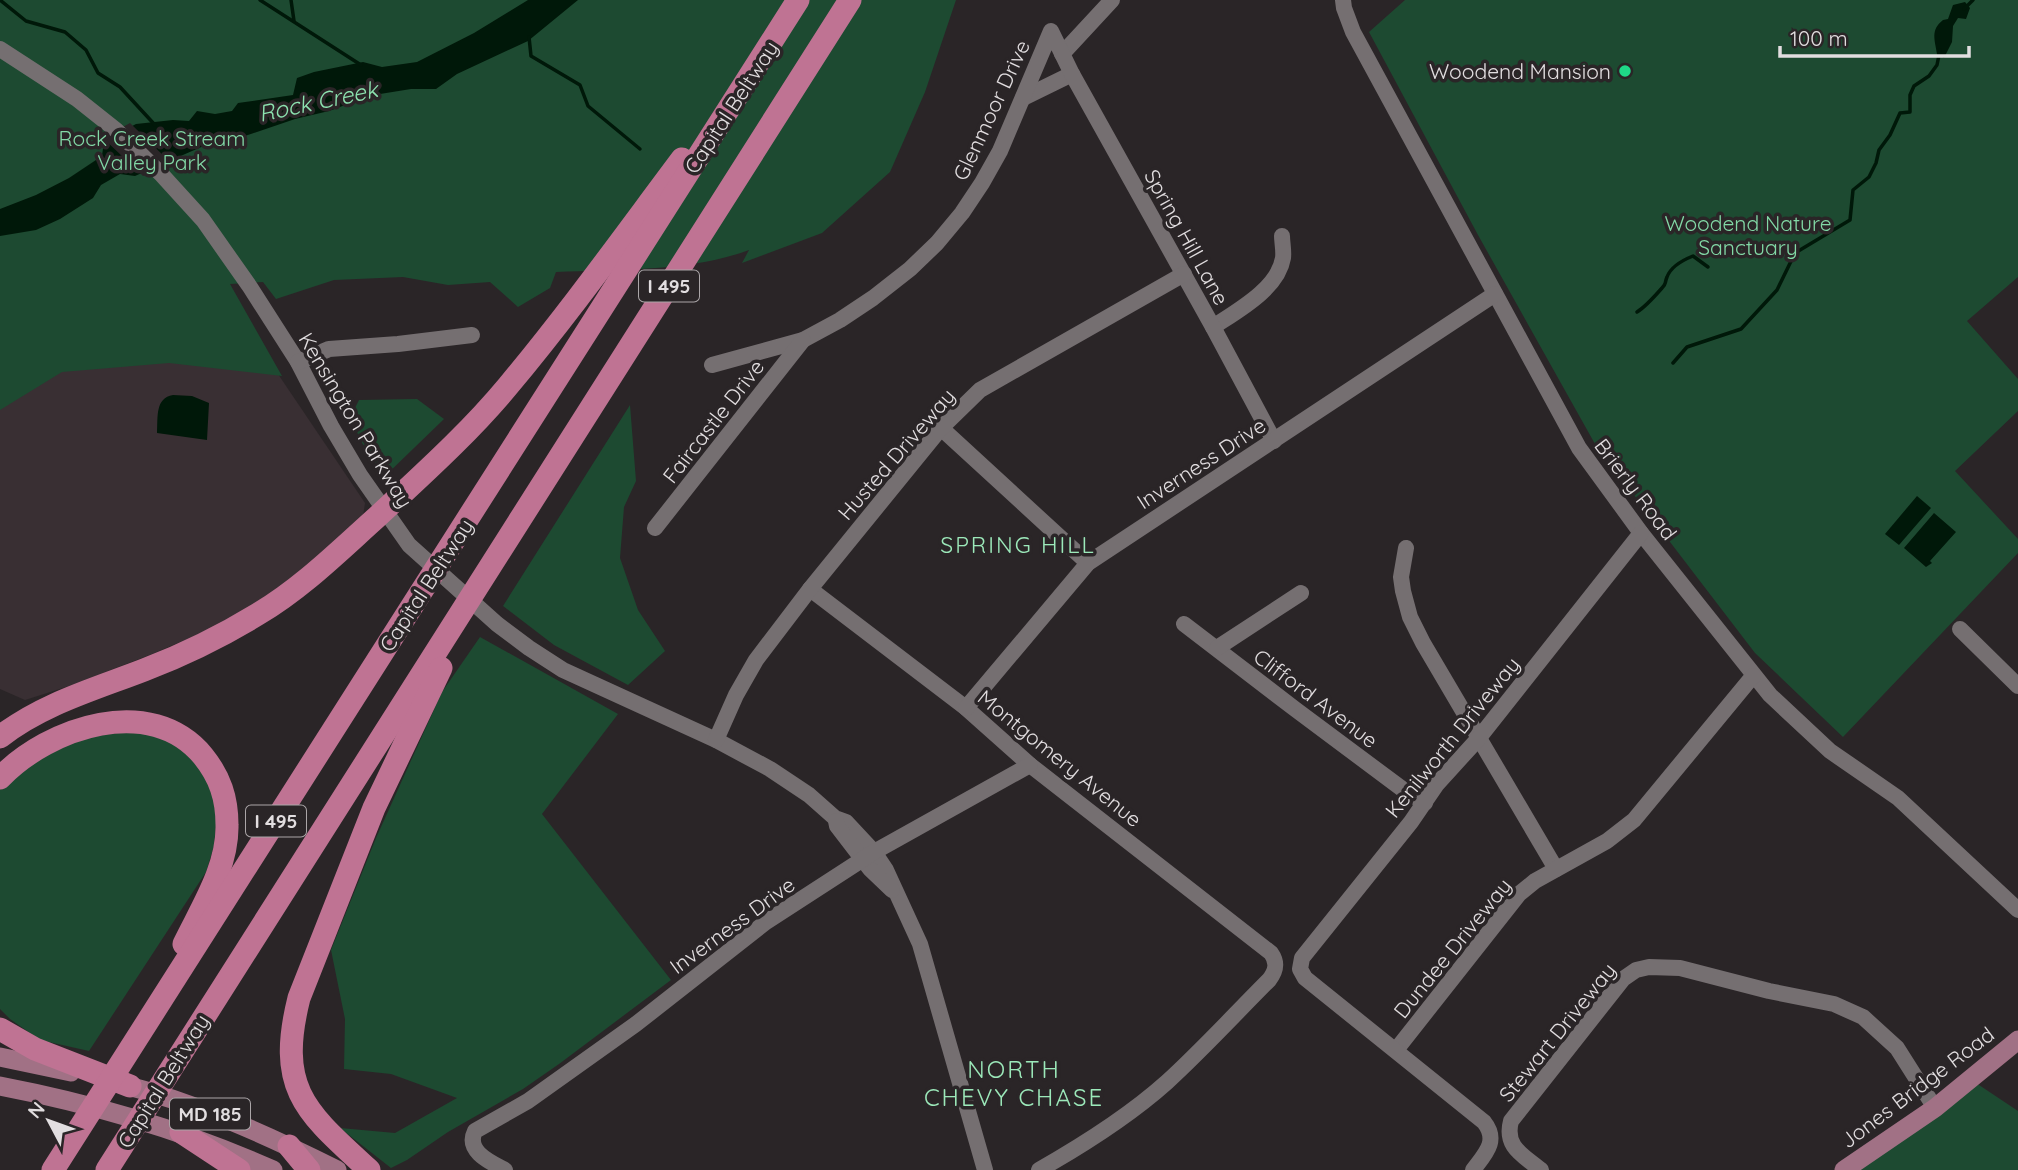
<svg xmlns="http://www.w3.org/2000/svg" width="2018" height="1170" viewBox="0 0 2018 1170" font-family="Quicksand,sans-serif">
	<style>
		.built { fill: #392f33 }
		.green { fill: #1d4a31 }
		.water { fill: #001809 }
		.pier { fill: #2a2527 }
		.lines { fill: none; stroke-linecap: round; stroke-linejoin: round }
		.stream { stroke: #001809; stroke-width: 3.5 }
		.minor { stroke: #756f71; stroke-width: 16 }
		.major { stroke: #a17185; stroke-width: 19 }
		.highway { stroke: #bf7393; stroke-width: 23 }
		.poi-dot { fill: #1fd887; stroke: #2a2527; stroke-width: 2.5 }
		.labels { text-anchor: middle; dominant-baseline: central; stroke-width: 7; stroke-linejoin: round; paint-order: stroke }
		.shield { fill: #2a2527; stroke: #aba6a8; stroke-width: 2 }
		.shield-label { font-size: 19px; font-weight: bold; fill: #e2dee0 }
		.poi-label { font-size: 21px; fill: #e2dee0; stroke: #2a2527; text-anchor: end }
		.street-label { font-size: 21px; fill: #e2dee0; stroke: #2a2527 }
		.park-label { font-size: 21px; fill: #82d9a6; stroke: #2a2527 }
		.water-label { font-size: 23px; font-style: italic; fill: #8de3b0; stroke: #2a2527 }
		.neighbourhood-label { font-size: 23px; letter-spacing: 2px; fill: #9ce9ba; stroke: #2a2527 }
		.quarter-label { font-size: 24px; letter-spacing: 2px; fill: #9ce9ba; stroke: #2a2527 }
	</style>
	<rect width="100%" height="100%" fill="#2a2527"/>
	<path class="built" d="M 234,309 L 365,503 L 363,516 L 304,571 L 225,623 L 152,654 L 69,686 L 25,700 L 0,689 L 0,384 Z"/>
	<g class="green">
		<path d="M 0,0 L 956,0 L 925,92 L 890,172 L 822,233 L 742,263 L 749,250 C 690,272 619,269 556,272 L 550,288 L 518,307 L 490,282 L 448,285 L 403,277 L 334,280 L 276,299 L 263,282 L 230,284 L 282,376 L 169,363 L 62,372 L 0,410 Z"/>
		<path d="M 1405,0 L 2018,0 L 2018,277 L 1967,321 L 2018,379 L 2018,411 L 1955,471 L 2018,539 L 2018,553 L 1843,737 L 1755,653 L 1595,444 L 1478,235 L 1369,32 Z"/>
		<path d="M 417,399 L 444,419 L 384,477 L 359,438 L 352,414 L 359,400 Z"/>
		<path d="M 630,405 L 636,481 L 624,507 L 620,558 L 638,610 L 665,651 L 628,685 L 554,645 L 503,606 Z"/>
		<path d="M 480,637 L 618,714 L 542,814 L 671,980 L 559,1064 L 523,1089 L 448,1132 L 407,1160 L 391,1168 L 340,1128 L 395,1133 L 457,1098 L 391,1074 L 344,1069 L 345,1019 L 331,950 L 376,838 L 442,692 Z"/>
		<path d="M 146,729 L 185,746 L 211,778 L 218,805 L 214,846 L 206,872 L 89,1051 L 40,1040 L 10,1019 L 0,1009 L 0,785 L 61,741 Z"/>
		<path d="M 1970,1079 L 2018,1111 L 2018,1170 L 1856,1170 Z"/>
	</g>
	<g class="water">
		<path d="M 528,0 L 578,0 L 528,41 L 457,74 L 436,89 L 411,89 L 380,94 L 356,101 L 329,111 L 295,119 L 242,137 L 224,137 L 135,176 L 120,174 L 101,185 L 93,198 L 60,219 L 36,230 L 0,236 L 0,209 L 36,195 L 69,178 L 102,156 L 104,141 L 136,124 L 173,120 L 189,121 L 197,111 L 215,114 L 232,111 L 238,103 L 293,95 L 297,78 L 314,72 L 363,62 L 382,67 L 417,62 L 474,33 Z"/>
		<path d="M 1965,2 L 1970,8 L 1966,19 L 1958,18 L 1953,26 L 1952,42 L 1944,58 L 1937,54 C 1935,40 1930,30 1943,20 L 1948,19 L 1953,5 Z"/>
		<path d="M 173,395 L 192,396 L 209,403 L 207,440 L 157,433 C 158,417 155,398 173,395 Z"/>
		<path d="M 1917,496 L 1931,508 L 1899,545 L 1885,534 Z"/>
		<path d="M 1934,513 L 1956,532 L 1930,561 L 1932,563 L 1926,567 L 1904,548 Z"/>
	</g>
	<path class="pier" d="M 130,123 L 171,163 L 143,176 L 103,138 Z"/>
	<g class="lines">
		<g class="stream">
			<path d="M 0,0 L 26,21 L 65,32 L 86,50 L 98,73 L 120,87 L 155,125"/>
			<path d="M 260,0 L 361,65"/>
			<path d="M 291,0 L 294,21"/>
			<path d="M 1964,9 L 1973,0"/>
			<path d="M 529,37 L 531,56 L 580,85 L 588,106 L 640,149"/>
			<path d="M 1637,312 C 1645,307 1655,296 1662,288 C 1667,283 1664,284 1667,277 C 1671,266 1683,260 1693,256 L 1708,267"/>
			<path d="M 1673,363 L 1687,347 L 1741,329 L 1777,290 L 1795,253 L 1850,220 L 1853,190 L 1869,177 L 1876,163 L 1879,150 L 1890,135 L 1900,113 L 1910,112 L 1910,95 L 1914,86 L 1929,76 L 1937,65 L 1940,50"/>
		</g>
		<g class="minor">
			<path d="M 1343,0 L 1344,8 L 1353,32 L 1579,448 L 1641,533 L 1770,695 L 1830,751 L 1898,798 L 2018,910"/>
			<path d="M 0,49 L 77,99 L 116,130 L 162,175 L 203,220 L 250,287 L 298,362 L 331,426 L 360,475 L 409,545 L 497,624 L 529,648 L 563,670 L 716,740 L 770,769 L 809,795 L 835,818 L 846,822 L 874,852 L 886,870 L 920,944 L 985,1170"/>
			<path d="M 1062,54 L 1112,0"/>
			<path d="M 1023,98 L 1072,74"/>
			<path d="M 1213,327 C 1237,311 1278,289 1283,258 C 1284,251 1282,242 1282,236"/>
			<path d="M 298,362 L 329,349 L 398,344 L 472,335"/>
			<path d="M 712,365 L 803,340 L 840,320 L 873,298 L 910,269 L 937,243 L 962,213 L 982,183 L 1000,151 L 1051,31 L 1072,74 L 1213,327 L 1274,441"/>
			<path d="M 941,428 L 1088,563"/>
			<path d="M 655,528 L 803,340"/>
			<path d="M 1406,548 L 1401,577 L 1403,591 L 1410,617 L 1423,643 L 1556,869"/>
			<path d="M 810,589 L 966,708 L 1030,765 L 1271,953 C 1278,963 1276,971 1269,980 C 1235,1014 1202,1050 1167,1082 C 1128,1117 1083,1145 1039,1170"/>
			<path d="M 1184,624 L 1295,709 L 1405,791 L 1425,803"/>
			<path d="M 1960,629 L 2018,686"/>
			<path d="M 1217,648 L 1301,593"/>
			<path d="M 966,708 L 1088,563 L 1495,294"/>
			<path d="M 716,740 L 736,695 L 756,660 L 810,589 L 941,428 L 980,390 L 1184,274"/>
			<path d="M 836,821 L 837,826 L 870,869 L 892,890"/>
			<path d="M 1396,1050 L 1519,894 L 1535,881 L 1607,841 L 1634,820 L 1753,676"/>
			<path d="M 505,1170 C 490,1162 465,1151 475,1131 L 528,1101 L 636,1024 L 766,922 L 874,852 L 1030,765"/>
			<path d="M 1473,1170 C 1485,1154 1499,1141 1484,1122 L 1305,978 L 1300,969 L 1302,958 L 1411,822 L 1437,784 L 1478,739 L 1641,533"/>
			<path d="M 1541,1170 C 1523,1155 1504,1147 1511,1121 L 1623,979 L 1636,970 L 1649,967 L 1680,968 L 1769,991 L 1834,1004 L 1863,1017 L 1897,1048 L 1935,1108"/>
		</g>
		<g class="major">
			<path d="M 0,1057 L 71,1072"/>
			<path d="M 117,1083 C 194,1102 267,1135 337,1170"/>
			<path d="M 0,1086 C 94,1104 186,1131 273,1170"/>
			<path d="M 1844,1170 L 1935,1108 L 2018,1040"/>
		</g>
		<g class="highway">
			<path d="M 0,737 C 42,704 95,689 144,670 C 183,655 222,636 258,614 C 302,588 339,551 377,517 C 422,475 469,433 508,386 C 569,313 625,235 682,159"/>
			<path d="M 0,778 C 49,727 151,693 203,756 C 220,777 227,798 227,825 C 228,867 202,907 184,944"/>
			<path d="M 0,1029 L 35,1049 L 130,1086"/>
			<path d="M 181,1132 L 239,1170"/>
			<path d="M 289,1146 L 309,1170"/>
			<path d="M 53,1170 L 798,0"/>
			<path d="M 107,1170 L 850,0"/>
			<path d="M 369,1170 C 306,1112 276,1090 299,998 L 374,808 L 441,668"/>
		</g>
	</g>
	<circle class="poi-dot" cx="1625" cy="71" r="7"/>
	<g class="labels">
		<g class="shield">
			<rect x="639" y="270.5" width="60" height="31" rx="5"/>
			<rect x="246" y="805.5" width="60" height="31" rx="5"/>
			<rect x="170" y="1098.5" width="80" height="31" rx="5"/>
		</g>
		<g class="shield-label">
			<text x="669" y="286">I 495</text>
			<text x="276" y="821">I 495</text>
			<text x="210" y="1114">MD 185</text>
		</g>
		<g class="poi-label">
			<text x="1611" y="71">Woodend Mansion</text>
		</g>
		<g class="street-label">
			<text transform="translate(731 107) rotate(-57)">Capital Beltway</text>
			<text transform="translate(991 110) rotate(-65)">Glenmoor Drive</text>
			<text transform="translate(1187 237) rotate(61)">Spring Hill Lane</text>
			<text transform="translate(356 420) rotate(59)">Kensington Parkway</text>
			<text transform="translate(713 421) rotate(-52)">Faircastle Drive</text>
			<text transform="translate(896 454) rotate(-49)">Husted Driveway</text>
			<text transform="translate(1201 463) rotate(-33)">Inverness Drive</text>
			<text transform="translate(1636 489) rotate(53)">Brierly Road</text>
			<text transform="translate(426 585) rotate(-57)">Capital Beltway</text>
			<text transform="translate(1316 698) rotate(37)">Clifford Avenue</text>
			<text transform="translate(1452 737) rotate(-51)">Kenilworth Driveway</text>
			<text transform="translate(1060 758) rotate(39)">Montgomery Avenue</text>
			<text transform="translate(732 925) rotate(-36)">Inverness Drive</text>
			<text transform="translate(1452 948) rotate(-51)">Dundee Driveway</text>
			<text transform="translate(1557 1032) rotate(-51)">Stewart Driveway</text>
			<text transform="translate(163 1081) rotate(-58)">Capital Beltway</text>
			<text transform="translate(1917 1087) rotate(-37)">Jones Bridge Road</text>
		</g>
		<g class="park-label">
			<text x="152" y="138">Rock Creek Stream<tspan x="152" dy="24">Valley Park</tspan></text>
			<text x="1748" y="223">Woodend Nature<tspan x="1748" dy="24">Sanctuary</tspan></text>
		</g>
		<g class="water-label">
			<text transform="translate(318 101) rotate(-12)">Rock Creek</text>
		</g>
		<g class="neighbourhood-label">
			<text x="1018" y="544">SPRING HILL</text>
		</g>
		<g class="quarter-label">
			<text x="1014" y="1069">NORTH<tspan x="1014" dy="28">CHEVY CHASE</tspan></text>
		</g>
	</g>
	<g transform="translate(49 1121) rotate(311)" stroke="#2a2527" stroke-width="5" paint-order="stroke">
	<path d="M0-5L12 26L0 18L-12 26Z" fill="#e2dee0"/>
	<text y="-10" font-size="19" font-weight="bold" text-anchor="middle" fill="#e2dee0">N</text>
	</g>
	<path d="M1780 46v10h189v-10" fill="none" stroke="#e2dee0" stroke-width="3.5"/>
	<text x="1790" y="46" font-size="21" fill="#e2dee0" stroke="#2a2527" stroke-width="5" paint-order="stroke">100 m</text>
</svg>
